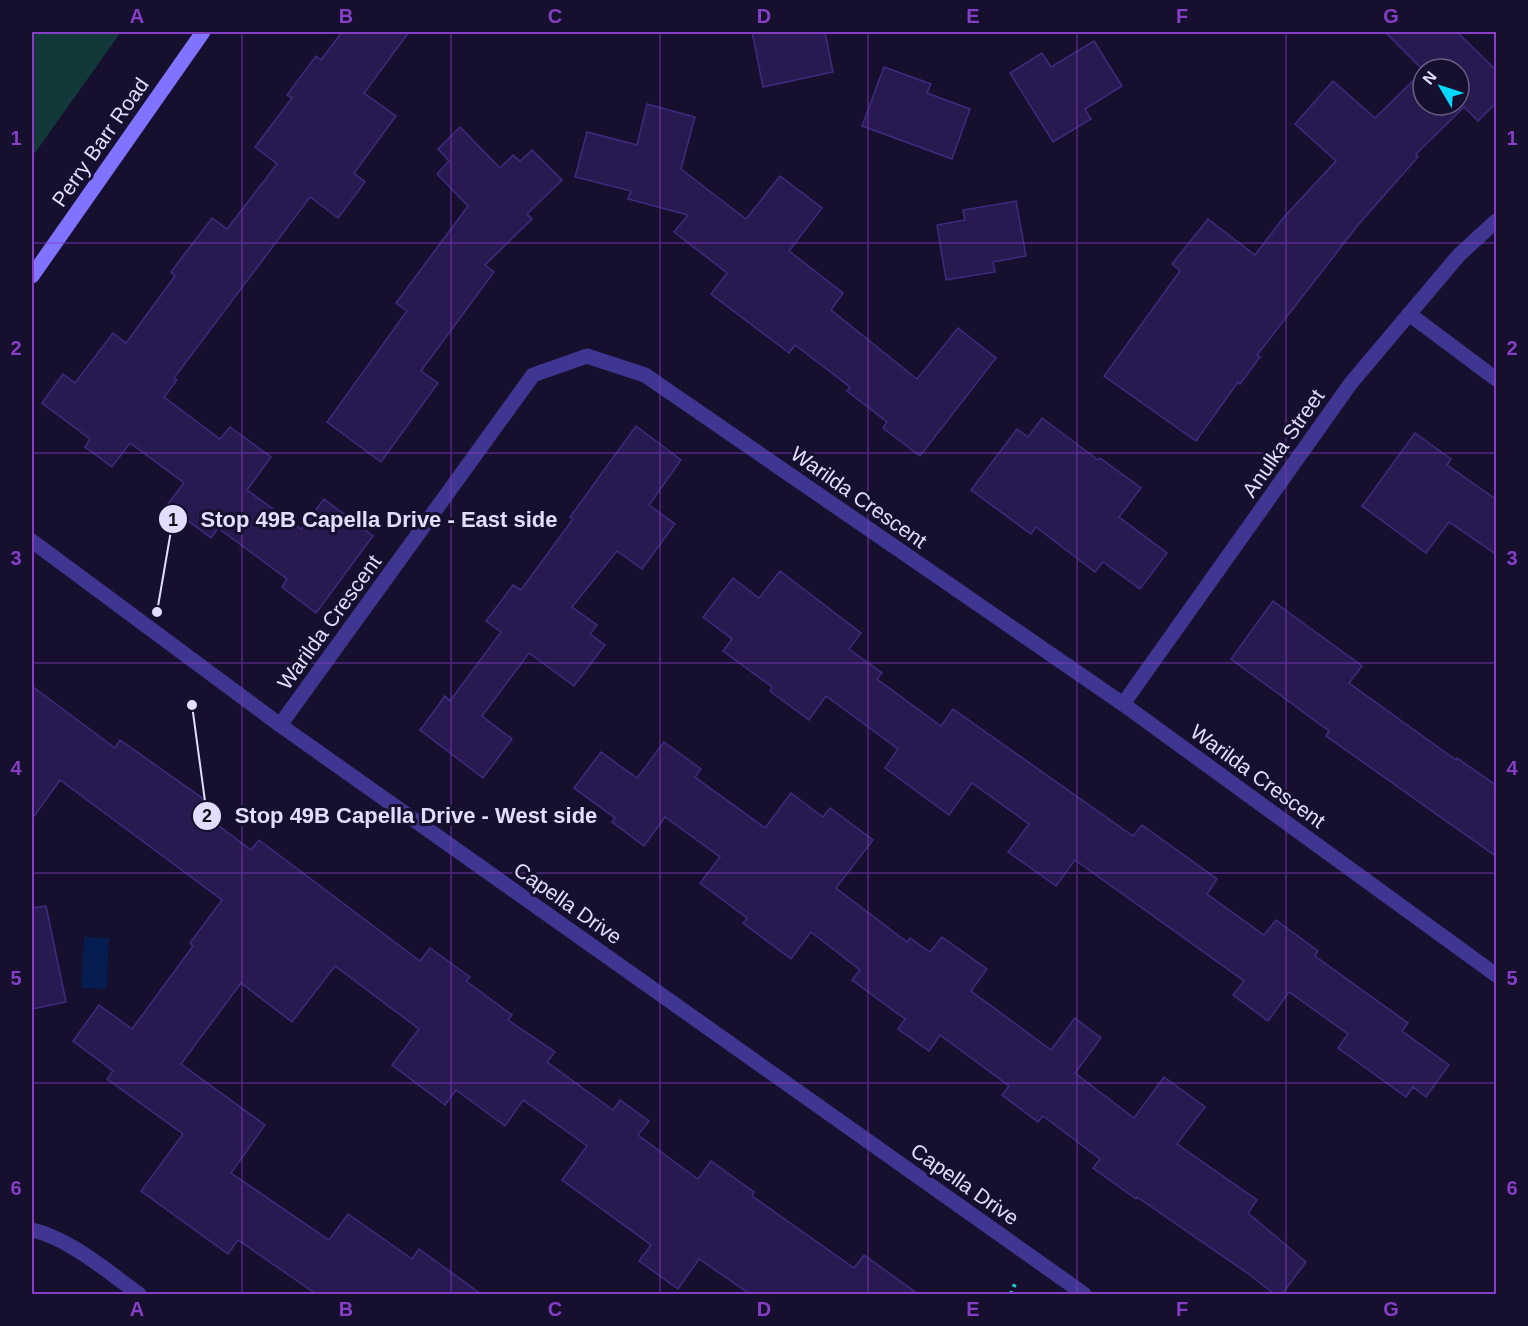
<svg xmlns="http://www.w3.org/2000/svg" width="1528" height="1326" viewBox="0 0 1528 1326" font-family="Arial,sans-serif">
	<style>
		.green { fill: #123839 }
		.water { fill: #061d50 }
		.building { fill: #281a51; stroke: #402a7f; stroke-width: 1.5 }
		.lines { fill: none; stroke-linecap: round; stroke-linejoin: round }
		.path { stroke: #26caca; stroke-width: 4; stroke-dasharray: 3 4.5; stroke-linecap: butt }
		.street { stroke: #3f3691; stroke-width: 15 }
		.secondary { stroke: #7f73ff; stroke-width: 15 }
		.grid { fill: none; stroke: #853ec5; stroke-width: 1.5; stroke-opacity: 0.55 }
		.labels { text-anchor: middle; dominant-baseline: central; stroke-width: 6; stroke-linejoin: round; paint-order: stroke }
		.street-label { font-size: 21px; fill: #e2dcff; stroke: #160f2e }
		.leader { fill: none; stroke: #e2dcff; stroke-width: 2 }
		.callout-dot { fill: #e2dcff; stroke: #160f2e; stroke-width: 2 }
		.mark-label { font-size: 18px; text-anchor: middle; font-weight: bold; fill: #111 }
		.callout-label { font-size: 22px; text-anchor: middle; font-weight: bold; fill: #e2dcff; stroke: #160f2e; stroke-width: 6; stroke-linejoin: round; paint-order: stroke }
		.neatline { fill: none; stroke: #853ec5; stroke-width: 2 }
		.grid-label { font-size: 20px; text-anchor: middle; font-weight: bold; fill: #853ec5 }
	</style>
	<rect width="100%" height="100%" fill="#160f2e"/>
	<path class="green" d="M 32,32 L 121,32 L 32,157 Z"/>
	<path class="water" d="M 84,937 L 109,938 L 107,989 L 81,988 Z"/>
	<g class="building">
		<path d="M 342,32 L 409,32 L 364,93 L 396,116 L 354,173 L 365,182 L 338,218 L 310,197 L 174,378 L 177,380 L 164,397 L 220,439 L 230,427 L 271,457 L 247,490 L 301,529 L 324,499 L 373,536 L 316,613 L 282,587 L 287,579 L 218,528 L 211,538 L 167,505 L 184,483 L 130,443 L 112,467 L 85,447 L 90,439 L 42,403 L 63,374 L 75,383 L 113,333 L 126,343 L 175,276 L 171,272 L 212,218 L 227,229 L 277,164 L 255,147 L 292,98 L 287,95 L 316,56 L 321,60 Z"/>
		<path d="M 752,32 L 825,32 L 833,72 L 763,87 Z"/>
		<path d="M 1385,32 L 1457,32 L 1497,71 L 1497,102 L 1478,121 L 1464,107 L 1416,154 L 1418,157 L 1358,225 L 1257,355 L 1260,357 L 1240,384 L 1238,382 L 1196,441 L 1104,376 L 1180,271 L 1172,264 L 1208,219 L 1255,255 L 1284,217 L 1336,161 L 1295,124 L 1333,81 L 1375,118 L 1423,71 L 1423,105 L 1459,105 L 1459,69 L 1423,70 Z"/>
		<path d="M 1094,41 L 1122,86 L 1085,109 L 1091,119 L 1053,142 L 1010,73 L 1042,53 L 1051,67 Z"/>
		<path d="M 884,67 L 931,84 L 927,93 L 970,109 L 952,159 L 862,126 Z"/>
		<path d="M 647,104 L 695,117 L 681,169 L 746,219 L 780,176 L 822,208 L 789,251 L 843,293 L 831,310 L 917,379 L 958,328 L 996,358 L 920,456 L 883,428 L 887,422 L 847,391 L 850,387 L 795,345 L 789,353 L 711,294 L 727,273 L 674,232 L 688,215 L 628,199 L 631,191 L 575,177 L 587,132 L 637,145 Z"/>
		<path d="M 460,127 L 500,168 L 513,155 L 520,161 L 532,150 L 562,180 L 527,214 L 532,219 L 485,265 L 494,272 L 421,371 L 438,383 L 381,462 L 327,422 L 407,311 L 396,303 L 468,206 L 437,174 L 449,161 L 438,149 Z"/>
		<path d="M 1016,201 L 1026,256 L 993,262 L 995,272 L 946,280 L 937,225 L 965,220 L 963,210 Z"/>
		<path d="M 1042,418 L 1098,460 L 1100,458 L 1141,488 L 1119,517 L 1167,553 L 1140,589 L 1103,562 L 1095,572 L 1036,527 L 1031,534 L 971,490 L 1017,429 L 1028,437 Z"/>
		<path d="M 636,426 L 681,460 L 649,505 L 675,524 L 642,569 L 617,551 L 572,607 L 597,625 L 590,634 L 605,645 L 574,686 L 529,653 L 482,716 L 512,739 L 483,778 L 420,730 L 445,696 L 450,701 L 501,632 L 486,621 L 513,585 L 521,590 L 573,519 L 570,517 Z"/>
		<path d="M 1415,433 L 1451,459 L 1447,465 L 1497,500 L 1497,555 L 1449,522 L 1426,553 L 1362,506 Z"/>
		<path d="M 780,571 L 861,633 L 849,649 L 882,673 L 877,679 L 941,726 L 953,709 L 1133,836 L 1142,825 L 1217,879 L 1207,894 L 1264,935 L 1276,920 L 1318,951 L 1315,956 L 1408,1023 L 1402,1031 L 1449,1065 L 1426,1097 L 1413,1087 L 1406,1097 L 1338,1048 L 1348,1034 L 1289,992 L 1268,1021 L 1233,995 L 1244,981 L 1075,860 L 1056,886 L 1008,852 L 1029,824 L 972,783 L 949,815 L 885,768 L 898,749 L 826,696 L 809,720 L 770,691 L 772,687 L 723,651 L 732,639 L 703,617 L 733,578 L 759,598 Z"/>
		<path d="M 1273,601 L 1362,666 L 1349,683 L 1456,760 L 1457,758 L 1497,786 L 1497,857 L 1326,736 L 1329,731 L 1231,659 Z"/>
		<path d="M 32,686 L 115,748 L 120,740 L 205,800 L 198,810 L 251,850 L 259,840 L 420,961 L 430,948 L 470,977 L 466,981 L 512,1015 L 508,1020 L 555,1052 L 547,1062 L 613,1110 L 620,1100 L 649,1121 L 638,1135 L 698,1179 L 711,1161 L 754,1192 L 752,1196 L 854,1268 L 864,1255 L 918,1294 L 750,1294 L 699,1259 L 678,1289 L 639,1261 L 651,1245 L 562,1180 L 587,1146 L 523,1100 L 505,1126 L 456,1090 L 445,1105 L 392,1065 L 419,1029 L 335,966 L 292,1022 L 241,983 L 181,1064 L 265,1125 L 231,1173 L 329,1240 L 348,1214 L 412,1259 L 419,1249 L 481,1294 L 316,1294 L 238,1240 L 228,1254 L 141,1191 L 183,1134 L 107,1079 L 113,1071 L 73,1041 L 99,1005 L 132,1029 L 193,946 L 190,943 L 222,900 L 60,780 L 32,819 Z"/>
		<path d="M 664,742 L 701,769 L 695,777 L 765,828 L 791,793 L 823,817 L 830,808 L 873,840 L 836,888 L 907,942 L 910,938 L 930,952 L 942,937 L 987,969 L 971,991 L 1051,1050 L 1075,1018 L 1101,1038 L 1075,1073 L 1134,1118 L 1164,1077 L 1205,1107 L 1177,1144 L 1257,1200 L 1248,1213 L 1306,1262 L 1282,1294 L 1274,1294 L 1250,1275 L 1137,1197 L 1136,1199 L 1093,1168 L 1100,1159 L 1043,1116 L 1038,1122 L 1002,1095 L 1009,1086 L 940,1035 L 929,1051 L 898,1029 L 905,1019 L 852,980 L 860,970 L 811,932 L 791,959 L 743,923 L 747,918 L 700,883 L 720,857 L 665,817 L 644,846 L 612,822 L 615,818 L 574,788 L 601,752 L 637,778 Z"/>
		<path d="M 46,906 L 66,1002 L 32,1009 L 32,908 Z"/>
	</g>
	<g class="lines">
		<path class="path" d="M 1011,1294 L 1016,1281"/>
		<g class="street">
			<path d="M 1409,314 L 1496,379"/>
			<path d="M 32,541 L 280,725 L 1084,1294"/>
			<path d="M 1123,704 L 1351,383 L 1459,255 L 1496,221"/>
			<path d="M 280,725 L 533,375 L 587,356 L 645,375 L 1123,704 L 1496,975"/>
			<path d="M 32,1230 C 69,1238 108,1272 139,1294"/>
		</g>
		<path class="secondary" d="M 32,276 L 203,32"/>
	</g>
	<path class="grid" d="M 242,32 L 242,1294M 451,32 L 451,1294M 660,32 L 660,1294M 868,32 L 868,1294M 1077,32 L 1077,1294M 1286,32 L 1286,1294M 32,243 L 1496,243M 32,453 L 1496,453M 32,663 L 1496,663M 32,873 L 1496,873M 32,1083 L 1496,1083"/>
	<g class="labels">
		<g class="street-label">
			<text transform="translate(100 142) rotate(-55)">Perry Barr Road</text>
			<text transform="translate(1283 443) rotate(-55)">Anulka Street</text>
			<text transform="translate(859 497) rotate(35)">Warilda Crescent</text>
			<text transform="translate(329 622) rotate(-54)">Warilda Crescent</text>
			<text transform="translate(1258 776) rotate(36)">Warilda Crescent</text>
			<text transform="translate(568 903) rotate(35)">Capella Drive</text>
			<text transform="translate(965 1184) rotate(35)">Capella Drive</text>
		</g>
	</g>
	<path class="leader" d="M157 612L173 519M192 705L207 816"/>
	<g class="callout-dot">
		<circle cx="157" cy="612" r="6"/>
		<circle cx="192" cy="705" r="6"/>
		<circle cx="173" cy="519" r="15"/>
		<circle cx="207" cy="816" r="15"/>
	</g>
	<g class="mark-label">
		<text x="173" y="526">1</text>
		<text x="207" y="822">2</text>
	</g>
	<g class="callout-label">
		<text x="379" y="527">Stop 49B Capella Drive - East side</text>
		<text x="416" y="823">Stop 49B Capella Drive - West side</text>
	</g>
	<rect width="1528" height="1326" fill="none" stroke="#160f2e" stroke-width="66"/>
	<g transform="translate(1441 87) rotate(309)"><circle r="28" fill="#160f2e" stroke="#686182" stroke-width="1.5"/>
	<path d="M0-4.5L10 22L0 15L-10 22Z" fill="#08d8ff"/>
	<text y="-9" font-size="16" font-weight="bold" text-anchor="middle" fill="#e2dcff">N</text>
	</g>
	<rect x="33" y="33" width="1462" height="1260" class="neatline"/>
	<g class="grid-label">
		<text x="137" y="23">A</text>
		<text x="346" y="23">B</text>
		<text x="555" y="23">C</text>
		<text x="764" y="23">D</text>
		<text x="973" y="23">E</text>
		<text x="1182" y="23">F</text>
		<text x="1391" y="23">G</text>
		<text x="16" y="145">1</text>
		<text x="1512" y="145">1</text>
		<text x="16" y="355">2</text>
		<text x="1512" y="355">2</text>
		<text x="16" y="565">3</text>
		<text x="1512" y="565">3</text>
		<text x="16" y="775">4</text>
		<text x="1512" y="775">4</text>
		<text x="16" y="985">5</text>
		<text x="1512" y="985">5</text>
		<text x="16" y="1195">6</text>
		<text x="1512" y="1195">6</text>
		<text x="137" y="1316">A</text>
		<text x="346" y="1316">B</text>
		<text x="555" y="1316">C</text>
		<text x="764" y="1316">D</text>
		<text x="973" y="1316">E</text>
		<text x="1182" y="1316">F</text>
		<text x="1391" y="1316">G</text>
	</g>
</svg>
